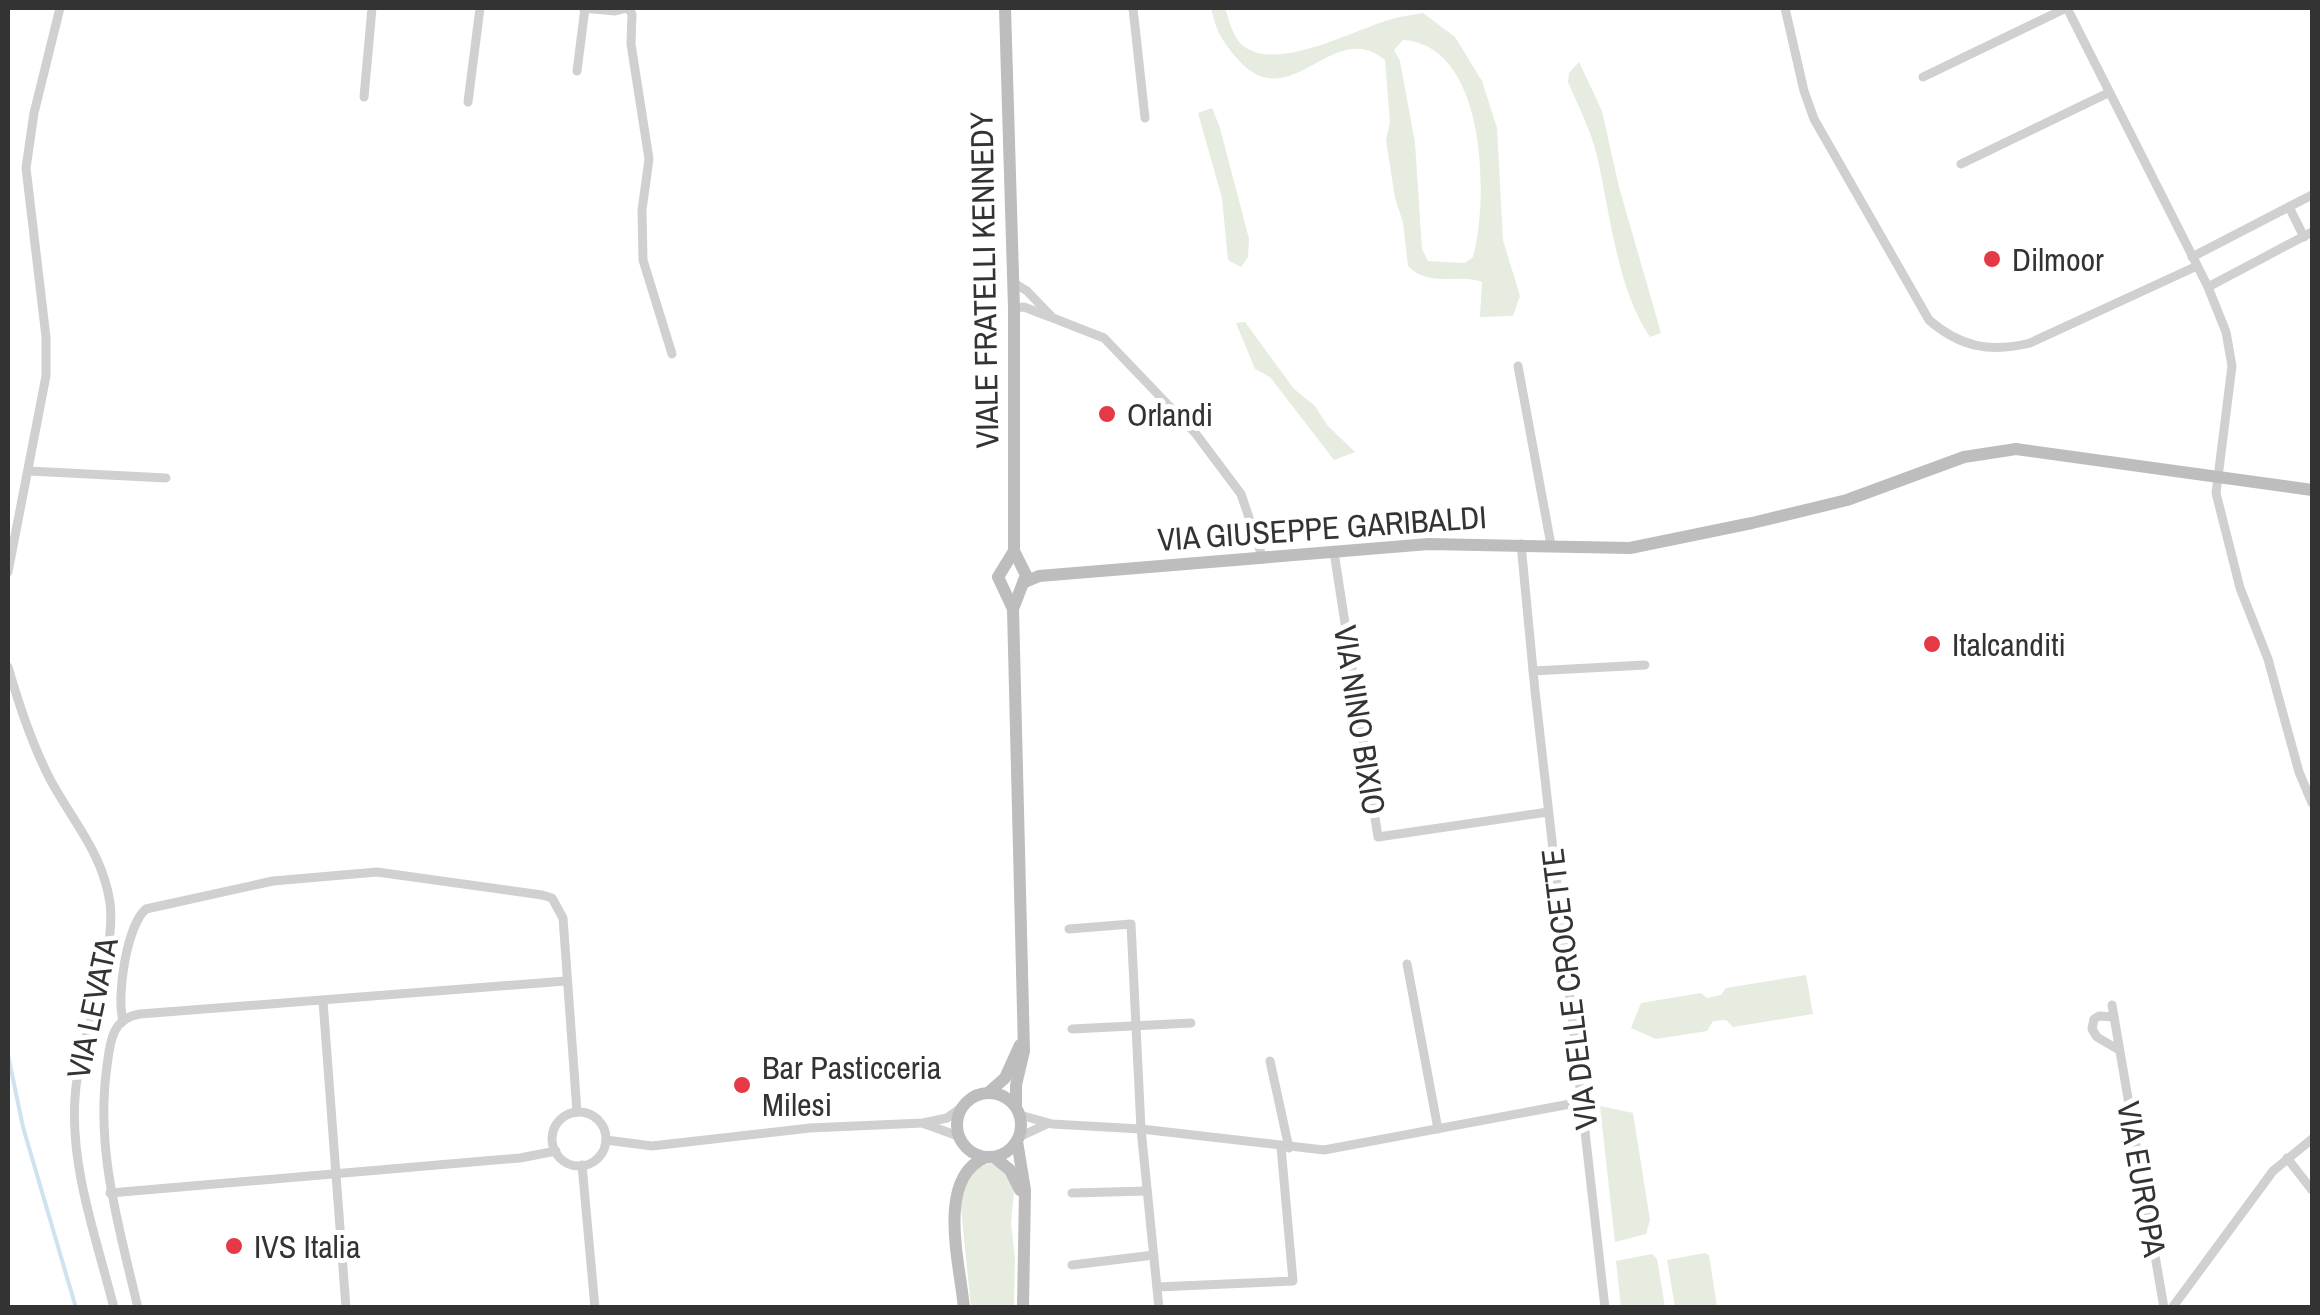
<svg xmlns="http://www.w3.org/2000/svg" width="2320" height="1315" viewBox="0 0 2320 1315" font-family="'Archivo Narrow',sans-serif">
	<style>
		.green { fill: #e6ecdf; fill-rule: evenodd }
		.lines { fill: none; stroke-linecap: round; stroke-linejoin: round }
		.stream { stroke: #cfe2ee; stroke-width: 4 }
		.street { stroke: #d0d0d0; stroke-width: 9 }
		.secondary { stroke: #bdbdbd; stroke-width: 12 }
		.poi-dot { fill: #e63946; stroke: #fff; stroke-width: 4 }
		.labels { text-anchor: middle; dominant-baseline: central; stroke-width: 10; stroke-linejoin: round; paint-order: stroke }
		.poi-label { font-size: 32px; fill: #333; stroke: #fff; text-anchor: start }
		.street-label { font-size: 32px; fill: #333; stroke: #fff }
	</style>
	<rect width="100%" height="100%" fill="#fff"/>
	<g class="green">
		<path d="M 1211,8 L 1225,8 C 1229,19 1232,35 1241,44 C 1274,75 1355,29 1392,19 C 1402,16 1413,15 1423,13 L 1455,37 L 1482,81 L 1497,128 L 1503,240 L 1520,296 L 1513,316 L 1480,317 L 1482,282 C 1457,273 1428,288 1408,266 L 1403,222 L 1395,198 L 1386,140 L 1390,122 L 1385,60 C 1331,15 1289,123 1235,56 C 1221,39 1216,30 1211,8 ZM 1403,40 C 1487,45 1489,198 1473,257 L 1465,263 L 1428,261 L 1422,249 L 1415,143 L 1400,61 L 1394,50 Z"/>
		<path d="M 1579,62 L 1602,111 L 1619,187 L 1661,333 L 1650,337 C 1617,289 1610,212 1597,156 C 1591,130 1578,106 1568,82 L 1569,73 Z"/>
		<path d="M 1212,108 L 1220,128 L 1249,239 L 1248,257 L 1241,267 L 1228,260 L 1222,198 L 1198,113 Z"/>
		<path d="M 1245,322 L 1294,389 L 1315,406 L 1327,425 L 1355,452 L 1334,460 L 1270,377 L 1255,369 L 1236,323 Z"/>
		<path d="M 1806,975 L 1813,1014 L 1733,1027 L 1726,1020 L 1713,1021 L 1707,1031 L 1656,1039 L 1631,1028 L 1641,1003 L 1701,993 L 1707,998 L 1721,995 L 1726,988 Z"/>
		<path d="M 1600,1106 L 1633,1113 L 1650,1220 L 1646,1234 L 1615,1242 Z"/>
		<path d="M 988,1163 L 996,1164 L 1015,1184 L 1011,1222 L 1015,1259 L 1014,1307 L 971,1307 L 960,1198 L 967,1174 Z"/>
		<path d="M 1705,1253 L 1709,1255 L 1717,1307 L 1675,1307 L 1667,1260 Z"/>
		<path d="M 1652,1254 L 1657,1259 L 1665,1307 L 1621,1307 L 1616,1261 Z"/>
	</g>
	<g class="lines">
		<path class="stream" d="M 8,1055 L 23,1127 L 76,1308"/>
		<g class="street">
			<path d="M 583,8 L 615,11 L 627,8"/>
			<path d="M 628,8 L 632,14 L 631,44 L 649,159 L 642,210 L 643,260 L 672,354"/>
			<path d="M 1133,8 L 1145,118"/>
			<path d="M 1785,8 L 1804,91 L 1814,119 L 1929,320 C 1960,347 1990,353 2030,343 L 2197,266"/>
			<path d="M 2067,8 L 2208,287 L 2226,332 L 2232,366 L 2216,493 L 2240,588 L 2268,659 L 2299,772 L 2312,803"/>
			<path d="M 577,71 L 585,8"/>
			<path d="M 1923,77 L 2066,8"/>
			<path d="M 364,97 L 372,8"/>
			<path d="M 468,102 L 480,8"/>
			<path d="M 1961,164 L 2108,93"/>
			<path d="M 2289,207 L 2304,237"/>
			<path d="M 2192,257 L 2312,195"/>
			<path d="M 1014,283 L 1027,291 L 1053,318 L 1104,338 L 1196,434 L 1241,494 L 1263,559"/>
			<path d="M 2208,287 L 2312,232"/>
			<path d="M 1014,308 L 1024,307 L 1050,317"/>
			<path d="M 1518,366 L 1551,545"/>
			<path d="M 29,471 L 166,478"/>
			<path d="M 1521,544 L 1535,691 L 1605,1308"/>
			<path d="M 1334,552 L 1378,837 L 1548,812"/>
			<path d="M 8,572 L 46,376 L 46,337 L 26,168 L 34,113 L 60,8"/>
			<path d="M 8,667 C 19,705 32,745 51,781 C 74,823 103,854 110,903 C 117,959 78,1040 75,1098 C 70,1168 97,1240 114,1308"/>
			<path d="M 1533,671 L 1645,665"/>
			<path d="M 1069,929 L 1131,924 L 1141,1129 L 1159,1308"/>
			<path d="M 1407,964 L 1438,1129"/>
			<path d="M 323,1001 L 346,1308"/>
			<path d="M 2112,1005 L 2164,1308"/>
			<path d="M 2114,1017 L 2099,1016 L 2094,1019 L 2092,1029 L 2097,1037 L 2119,1050"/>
			<path d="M 123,1020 C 116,996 127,925 146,909 L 273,881 L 377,872 L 542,895 L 552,898 L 563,918 L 577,1112"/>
			<path d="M 1072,1029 L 1191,1023"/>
			<path d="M 1270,1061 L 1289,1148"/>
			<circle cx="579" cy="1139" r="27"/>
			<path d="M 1020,1115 L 1052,1124 L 1141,1129 L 1324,1150 L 1581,1102"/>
			<path d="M 925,1124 L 958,1136"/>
			<path d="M 1019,1137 L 1045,1125"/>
			<path d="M 606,1140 L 652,1146 L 810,1128 L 923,1123 L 947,1118 L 961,1108"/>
			<path d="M 2287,1158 L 2312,1190"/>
			<path d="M 582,1165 L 595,1308"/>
			<path d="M 110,1193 L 520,1158 L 556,1151"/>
			<path d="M 1072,1193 L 1147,1191"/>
			<path d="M 1072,1265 L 1154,1255"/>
			<path d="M 1157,1287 L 1293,1281 L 1281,1147"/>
			<path d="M 138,1308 C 119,1227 95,1149 107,1066 C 110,1042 112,1018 140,1014 L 565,981"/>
			<path d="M 2172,1308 L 2273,1171 L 2312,1139"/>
		</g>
		<g class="secondary">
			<path d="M 1005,8 L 1014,308 L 1014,551 L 1026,575 L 1013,609 L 1024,1051 L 1016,1085 L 1016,1107"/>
			<path d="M 1025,582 L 1039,576 L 1429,544 L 1630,548 L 1752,523 L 1847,500 L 1964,457 L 2016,449 L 2312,490"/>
			<path d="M 1013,609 L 998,577 L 1014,551"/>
			<circle cx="989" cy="1125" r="32"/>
			<path d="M 988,1093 L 1005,1078 L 1020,1045"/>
			<path d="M 1017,1141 L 1025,1190 L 1023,1308"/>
			<path d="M 994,1157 L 1010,1170 L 1020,1190"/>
			<path d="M 964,1308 C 960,1264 936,1180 984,1158"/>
		</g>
	</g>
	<g class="poi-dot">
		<circle cx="1992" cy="259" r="10"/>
		<circle cx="1107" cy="414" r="10"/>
		<circle cx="1932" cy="644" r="10"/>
		<circle cx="742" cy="1085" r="10"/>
		<circle cx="234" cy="1246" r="10"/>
	</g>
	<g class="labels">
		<g class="poi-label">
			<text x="2012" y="259">Dilmoor</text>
			<text x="1127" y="414">Orlandi</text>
			<text x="1952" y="644">Italcanditi</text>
			<text x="762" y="1067">Bar Pasticceria<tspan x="762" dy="37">Milesi</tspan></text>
			<text x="254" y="1246">IVS Italia</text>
		</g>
		<g class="street-label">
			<text transform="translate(984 280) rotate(-91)">VIALE FRATELLI KENNEDY</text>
			<text transform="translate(1322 528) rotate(-4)">VIA GIUSEPPE GARIBALDI</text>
			<text transform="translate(1360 720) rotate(81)">VIA NINO BIXIO</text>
			<text transform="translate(1569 989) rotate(-97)">VIA DELLE CROCETTE</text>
			<text transform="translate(92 1008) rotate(-78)">VIA LEVATA</text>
			<text transform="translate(2142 1179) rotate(80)">VIA EUROPA</text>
		</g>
	</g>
	<rect width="2320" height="1315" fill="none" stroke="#333333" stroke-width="20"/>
</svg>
